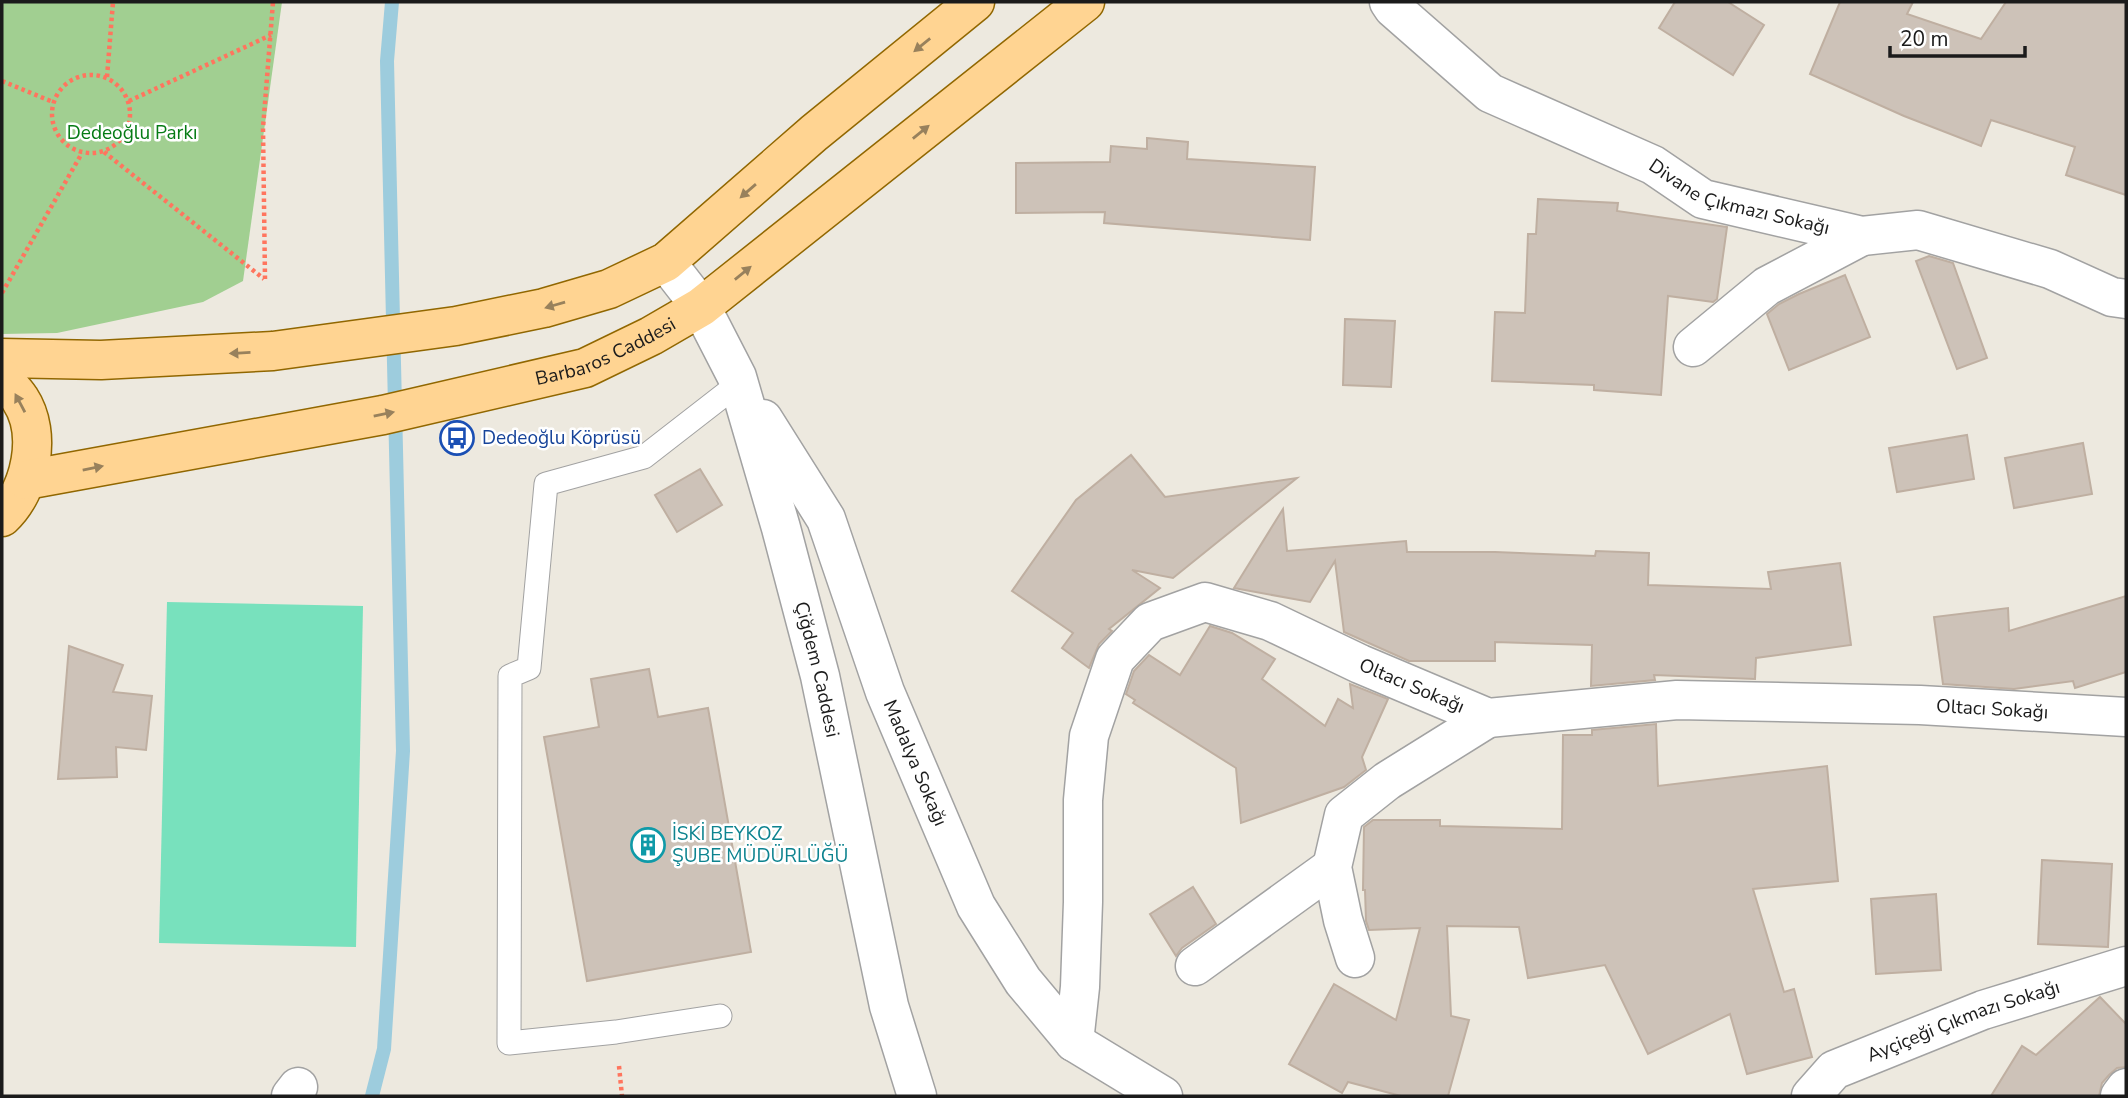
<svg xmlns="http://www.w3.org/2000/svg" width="2128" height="1098" viewBox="0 0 2128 1098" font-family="'Nunito Sans',sans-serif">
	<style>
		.forest { fill: #a1cf91 }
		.pitch { fill: #78e1bd }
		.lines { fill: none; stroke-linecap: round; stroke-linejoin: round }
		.stream { stroke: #9dccdd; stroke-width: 14 }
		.building { fill: #cdc2b8; stroke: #bfafa1; stroke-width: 2 }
		.lane-casing { stroke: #a2a2a2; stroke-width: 25 }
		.street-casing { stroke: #a2a2a2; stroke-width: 41 }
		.primary-casing { stroke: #916700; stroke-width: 41 }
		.path { stroke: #ff755e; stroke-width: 4.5; stroke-dasharray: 3.5 3.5; stroke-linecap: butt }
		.lane { stroke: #fff; stroke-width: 23 }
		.street { stroke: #fff; stroke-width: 38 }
		.primary { stroke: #ffd492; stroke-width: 38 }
		.oneway { fill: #98815c }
		.labels { text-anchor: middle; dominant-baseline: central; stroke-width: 5; stroke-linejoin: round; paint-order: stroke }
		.park-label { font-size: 19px; fill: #067b15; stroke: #fff }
		.street-label { font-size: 19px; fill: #1b1b1b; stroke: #fff }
		.transit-label { font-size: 19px; fill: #164399; stroke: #fff; text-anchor: start }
		.culture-label { font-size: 19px; fill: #0d838f; stroke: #fff; text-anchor: start }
	</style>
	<rect width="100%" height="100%" fill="#ede9df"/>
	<path class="forest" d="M 2,2 L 282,2 L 243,281 L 203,302 L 57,333 L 2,334 Z"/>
	<path class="pitch" d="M 167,602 L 363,606 L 356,947 L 159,943 Z"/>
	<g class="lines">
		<path class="stream" d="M 372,1096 L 384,1049 L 403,751 L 387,61 L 392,2"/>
	</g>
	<g class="building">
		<path d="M 1675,2 L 1728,2 L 1764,25 L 1733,75 L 1659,28 Z"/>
		<path d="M 1840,2 L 1913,2 L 1907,14 L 1981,39 L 2006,2 L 2126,2 L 2126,195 L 2066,175 L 2075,147 L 1991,120 L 1981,146 L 1904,116 L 1810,74 Z"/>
		<path d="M 1147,138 L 1188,142 L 1187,159 L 1315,167 L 1310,240 L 1104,223 L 1105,212 L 1016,213 L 1016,163 L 1110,162 L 1111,146 L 1147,149 Z"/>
		<path d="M 1538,199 L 1618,203 L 1617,211 L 1727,227 L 1717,299 L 1713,302 L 1668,296 L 1661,395 L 1594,390 L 1594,385 L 1492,381 L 1495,312 L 1525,313 L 1528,234 L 1536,234 Z"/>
		<path d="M 1929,256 L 1953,263 L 1987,358 L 1957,369 L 1916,261 Z"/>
		<path d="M 1845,275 L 1870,337 L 1789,370 L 1767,314 L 1779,304 L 1799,294 Z"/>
		<path d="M 1345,319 L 1395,321 L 1391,387 L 1343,385 Z"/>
		<path d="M 1967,435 L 1974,479 L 1897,492 L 1889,448 Z"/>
		<path d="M 2083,443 L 2092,494 L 2014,508 L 2005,458 Z"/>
		<path d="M 1131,455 L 1165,497 L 1297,478 L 1173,578 L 1132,570 L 1160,588 L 1109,629 L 1112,631 L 1099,644 L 1089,668 L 1062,648 L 1073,633 L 1012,591 L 1076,500 Z"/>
		<path d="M 700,469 L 722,505 L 677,532 L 655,495 Z"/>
		<path d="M 1283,509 L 1287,551 L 1406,541 L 1407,552 L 1495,552 L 1595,556 L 1596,551 L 1649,553 L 1648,585 L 1771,589 L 1768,572 L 1840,563 L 1851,645 L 1756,658 L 1755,679 L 1654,675 L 1655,680 L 1591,686 L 1592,645 L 1495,642 L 1495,661 L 1409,661 L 1344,632 L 1335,561 L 1310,602 L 1234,588 Z"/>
		<path d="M 2126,596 L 2126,672 L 2075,688 L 2073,681 L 2014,689 L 1943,684 L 1934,617 L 2008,608 L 2009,631 Z"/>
		<path d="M 1210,626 L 1232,633 L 1275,659 L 1262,679 L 1325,726 L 1338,699 L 1353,708 L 1350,684 L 1388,699 L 1362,757 L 1366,770 L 1344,787 L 1241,823 L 1236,768 L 1133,703 L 1135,700 L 1126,694 L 1134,671 L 1149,655 L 1180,675 Z"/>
		<path d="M 69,646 L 123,665 L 113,692 L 152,696 L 146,750 L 116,747 L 117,777 L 58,779 Z"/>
		<path d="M 649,669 L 658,717 L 708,708 L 751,952 L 587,981 L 544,737 L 599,727 L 591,679 Z"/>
		<path d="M 1656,724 L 1658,786 L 1827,766 L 1838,881 L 1753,889 L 1784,992 L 1794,989 L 1812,1057 L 1747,1074 L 1730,1014 L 1648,1054 L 1605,965 L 1528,978 L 1519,927 L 1447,926 L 1451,1016 L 1469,1020 L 1448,1096 L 1401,1096 L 1348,1082 L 1342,1093 L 1289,1064 L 1334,984 L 1396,1020 L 1420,928 L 1369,930 L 1366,921 L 1365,890 L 1363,890 L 1364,827 L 1373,820 L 1440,820 L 1440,826 L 1562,829 L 1563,735 L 1592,735 L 1592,730 Z"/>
		<path d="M 2042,860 L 2112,864 L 2108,947 L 2038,944 Z"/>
		<path d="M 1193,887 L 1216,924 L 1182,948 L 1176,956 L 1150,914 Z"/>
		<path d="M 1936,894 L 1941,970 L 1876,974 L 1871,899 Z"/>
		<path d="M 2100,997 L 2126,1024 L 2126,1067 L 2117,1068 L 2109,1075 L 2102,1083 L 2099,1096 L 1991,1096 L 2022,1046 L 2036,1055 Z"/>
	</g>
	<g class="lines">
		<g class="lane-casing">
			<path id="lane" d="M 720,1016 L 616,1032 L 509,1043 L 510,676 L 529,668 L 546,484 L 644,457 L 738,384"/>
		</g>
		<g class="street-casing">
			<g id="street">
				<path id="s1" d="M 1389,2 L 1393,8 L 1490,93 L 1653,165 L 1703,199 L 1862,236 L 1918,230 L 2050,269 L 2112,297 L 2126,299"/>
				<path id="s2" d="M 666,262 L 701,307 L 737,377 L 781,528 L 820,676 L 889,1006 L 917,1096"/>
				<path d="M 1693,347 L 1767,286 L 1862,236"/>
				<path id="s3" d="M 763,419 L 826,519 L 885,692 L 976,906 L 1023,981 L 1074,1042 L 1163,1096"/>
				<path d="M 1355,958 L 1343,920 L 1332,867 L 1344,815 L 1387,781 L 1488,718"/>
				<path d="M 1195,966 L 1332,867"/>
				<path id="s4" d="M 1074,1042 L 1080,987 L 1083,902 L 1083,800 L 1089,736 L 1115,659 L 1150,622 L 1205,602 L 1270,621 L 1360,664 L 1488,718 L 1677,700 L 1920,705 L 2126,717"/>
				<path d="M 291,1096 L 298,1087"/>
				<path id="s5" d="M 1811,1096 L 1834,1070 L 1983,1010 L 2126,966"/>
				<path d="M 2120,1096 L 2126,1088"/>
			</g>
		</g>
		<g class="primary-casing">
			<g id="primary">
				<path d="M 2,358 L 101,360 L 273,351 L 456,326 L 544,308 L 609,289 L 666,262 L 814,133 L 975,2"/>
				<path d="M 2,378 C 8,385 15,391 20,399 C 43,434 31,490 2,517"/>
				<path id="s6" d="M 26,480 L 383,415 L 585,368 L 651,336 L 701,307 L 1085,2"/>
			</g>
		</g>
		<g class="path">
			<circle cx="91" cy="114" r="39"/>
			<path d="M 107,77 L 113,2"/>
			<path d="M 2,81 L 53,102"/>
			<path d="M 129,101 L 271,35"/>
			<path d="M 104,152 L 264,279"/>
			<path d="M 265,279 L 263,128 L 273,2"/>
			<path d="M 2,293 L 82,153"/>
			<path d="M 619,1066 L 622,1096"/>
		</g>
		<use href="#lane" class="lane"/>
		<use href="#street" class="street"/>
		<use href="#primary" class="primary"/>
	</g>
	<defs><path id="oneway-solid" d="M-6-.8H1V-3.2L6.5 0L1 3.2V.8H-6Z" transform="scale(1.75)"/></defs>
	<g class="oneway">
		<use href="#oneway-solid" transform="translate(922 45) rotate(141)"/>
		<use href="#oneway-solid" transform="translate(921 132) rotate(-39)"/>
		<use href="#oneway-solid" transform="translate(748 191) rotate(139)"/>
		<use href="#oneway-solid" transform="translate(743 273) rotate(-39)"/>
		<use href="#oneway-solid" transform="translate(555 305) rotate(164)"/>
		<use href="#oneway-solid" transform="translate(240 353) rotate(177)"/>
		<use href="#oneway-solid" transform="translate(20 403) rotate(-118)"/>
		<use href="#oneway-solid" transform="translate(384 414) rotate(-11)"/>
		<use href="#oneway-solid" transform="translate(93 468) rotate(-11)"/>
	</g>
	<defs>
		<g id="bus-ring" transform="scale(1.75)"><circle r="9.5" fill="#fff" stroke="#1a4fb4" stroke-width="1.5"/><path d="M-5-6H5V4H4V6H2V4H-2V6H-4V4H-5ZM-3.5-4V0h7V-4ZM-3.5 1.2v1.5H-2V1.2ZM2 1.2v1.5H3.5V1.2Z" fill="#1a4fb4"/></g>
		<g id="building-ring" transform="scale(1.75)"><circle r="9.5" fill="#fff" stroke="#0f9aa8" stroke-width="1.5"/><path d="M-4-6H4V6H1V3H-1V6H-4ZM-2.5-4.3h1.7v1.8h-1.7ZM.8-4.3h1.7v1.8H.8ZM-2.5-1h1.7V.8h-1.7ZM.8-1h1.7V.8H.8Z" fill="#0f9aa8"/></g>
	</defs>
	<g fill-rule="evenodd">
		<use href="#bus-ring" x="457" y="438"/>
		<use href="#building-ring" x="648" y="845"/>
	</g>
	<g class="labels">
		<g class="park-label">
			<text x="132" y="133">Dedeoğlu Parkı</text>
		</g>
		<g class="street-label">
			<text stroke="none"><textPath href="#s1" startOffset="408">Divane Çıkmazı Sokağı</textPath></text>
			<text stroke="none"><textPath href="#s6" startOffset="595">Barbaros Caddesi</textPath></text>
			<text stroke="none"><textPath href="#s2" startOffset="439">Çiğdem Caddesi</textPath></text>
			<text stroke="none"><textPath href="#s4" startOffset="721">Oltacı Sokağı</textPath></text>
			<text stroke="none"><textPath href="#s4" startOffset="1309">Oltacı Sokağı</textPath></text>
			<text stroke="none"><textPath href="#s3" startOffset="378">Madalya Sokağı</textPath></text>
			<text stroke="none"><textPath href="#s5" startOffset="173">Ayçiçeği Çıkmazı Sokağı</textPath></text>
		</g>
		<g class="transit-label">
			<text x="482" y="438">Dedeoğlu Köprüsü</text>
		</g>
		<g class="culture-label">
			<text x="672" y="834">İSKİ BEYKOZ<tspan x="672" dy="22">ŞUBE MÜDÜRLÜĞÜ</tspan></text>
		</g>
	</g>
	<rect width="2128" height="1098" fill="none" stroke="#1b1b1b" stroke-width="7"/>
	<path d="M1890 46v10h135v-10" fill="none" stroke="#1b1b1b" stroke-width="3.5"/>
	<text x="1900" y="46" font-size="21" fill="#1b1b1b" stroke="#ffffff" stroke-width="5" paint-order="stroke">20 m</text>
</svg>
